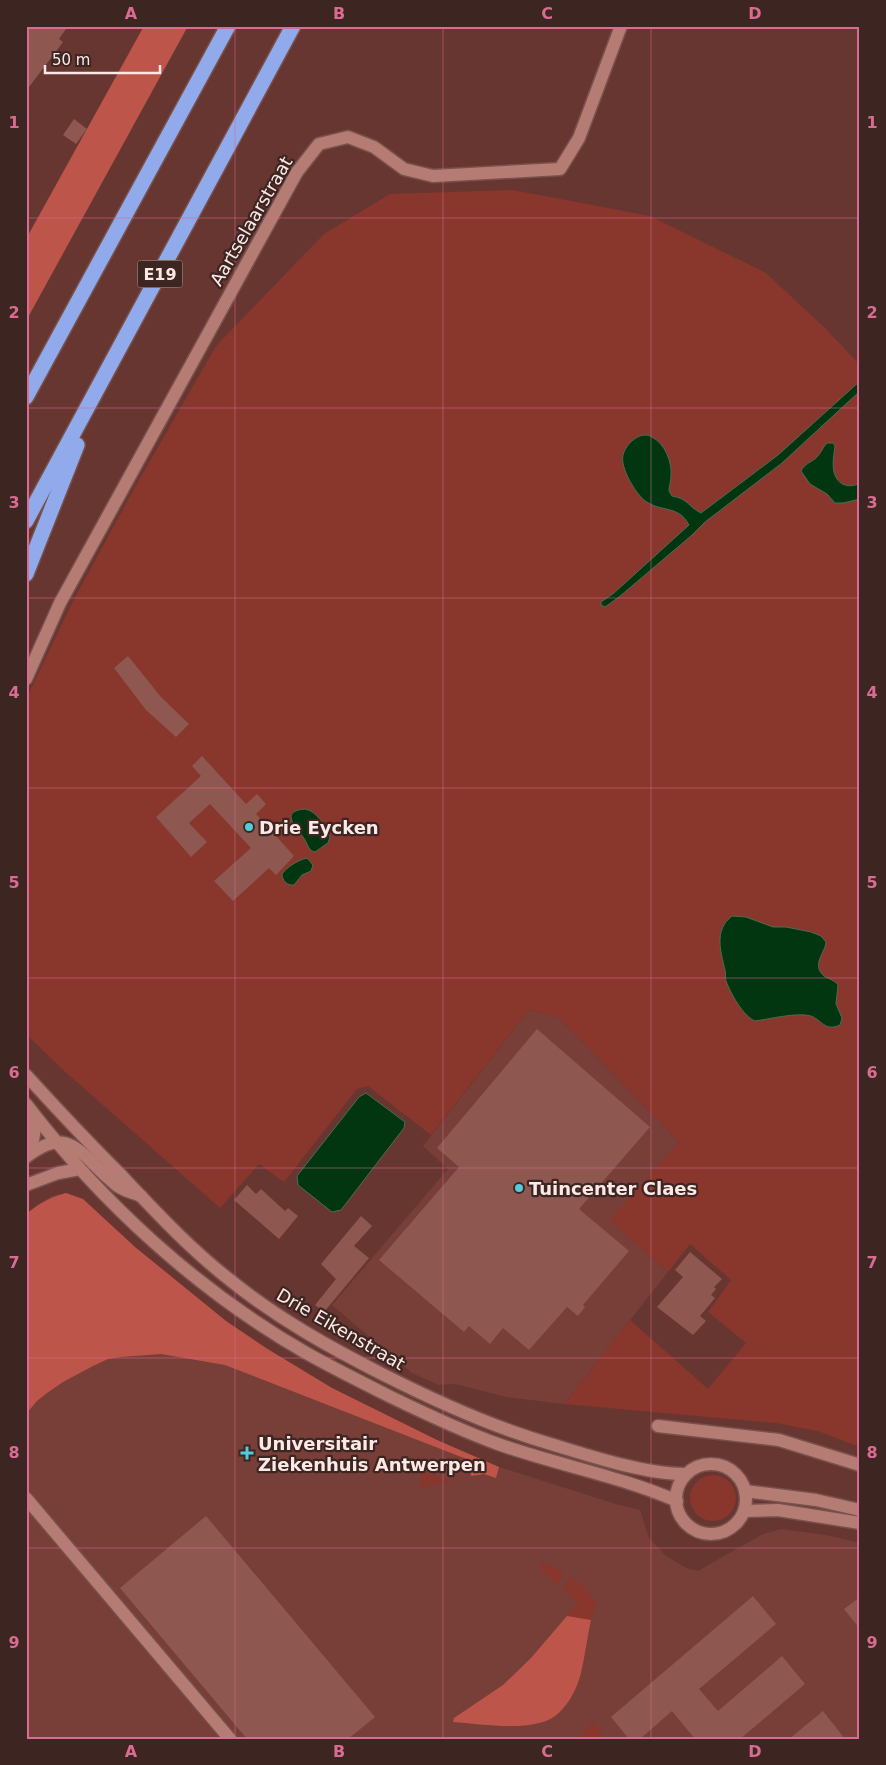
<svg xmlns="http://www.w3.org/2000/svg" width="886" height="1765" viewBox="0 0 886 1765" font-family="'DejaVu Sans',sans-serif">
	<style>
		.built { fill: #783e38 }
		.green { fill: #89362d }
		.forest { fill: #be554a }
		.water { fill: #013611; stroke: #4c6c51 }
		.building { fill: #8e5851 }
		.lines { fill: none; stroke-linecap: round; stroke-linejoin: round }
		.pedestrian-casing { stroke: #78514d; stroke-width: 15 }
		.minor-casing { stroke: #78514d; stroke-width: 15 }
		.tertiary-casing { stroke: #78514d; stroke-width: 15 }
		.motorway-casing { stroke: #78514d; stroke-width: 18 }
		.pedestrian { stroke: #b57c74; stroke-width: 12 }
		.minor { stroke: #b57c74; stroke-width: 12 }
		.tertiary { stroke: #b57c74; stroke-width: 12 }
		.motorway { stroke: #91aaeb; stroke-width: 15 }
		.grid { fill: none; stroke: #d96c92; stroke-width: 1; stroke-opacity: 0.55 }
		.poi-dot { fill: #53cbdb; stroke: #3d2522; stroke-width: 2 }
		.labels { text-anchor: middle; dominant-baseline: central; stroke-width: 4.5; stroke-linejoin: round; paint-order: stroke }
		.shield { fill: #3d2522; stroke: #c3aeaa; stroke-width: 1 }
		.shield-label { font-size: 16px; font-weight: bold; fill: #fce9e5 }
		.street-label { font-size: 18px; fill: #fce9e5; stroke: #3d2522 }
		.poi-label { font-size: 18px; font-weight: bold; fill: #fce9e5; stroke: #3d2522; text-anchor: start }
		.neatline { fill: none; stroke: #d96c92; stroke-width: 2 }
		.grid-label { font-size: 16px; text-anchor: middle; font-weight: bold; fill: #d96c92 }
	</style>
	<rect width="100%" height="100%" fill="#683630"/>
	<g class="built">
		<path d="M 529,1010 L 558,1017 L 679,1142 L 611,1220 L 668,1272 L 564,1404 L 506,1397 L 455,1384 L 439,1385 L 412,1373 L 332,1305 L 448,1169 L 423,1146 Z"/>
		<path d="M 66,1193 L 83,1199 L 135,1247 L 226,1321 L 270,1351 L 332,1388 L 437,1440 L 499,1467 L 619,1505 L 640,1510 L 649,1538 L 666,1556 L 686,1568 L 698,1571 L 763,1534 L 781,1529 L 826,1535 L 860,1543 L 860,1739 L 26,1739 L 26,1214 L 37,1205 L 52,1196 Z"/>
	</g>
	<g class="green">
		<path d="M 513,190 L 650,216 L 766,273 L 826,329 L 860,365 L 860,1447 L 818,1431 L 775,1423 L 564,1404 L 630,1320 L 708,1389 L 746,1343 L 708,1312 L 731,1280 L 690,1244 L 668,1272 L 610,1220 L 679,1142 L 558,1017 L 529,1010 L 431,1135 L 368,1086 L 357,1089 L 284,1182 L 259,1164 L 220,1208 L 61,1068 L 26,1034 L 26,699 L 73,601 L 135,487 L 216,346 L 324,234 L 390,194 Z"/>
		<path d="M 420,1470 L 453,1482 L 420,1487 L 422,1478 Z"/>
		<circle cx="713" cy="1498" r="23"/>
		<path d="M 544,1562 L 564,1573 L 557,1585 L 540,1568 L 539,1565 Z"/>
		<path d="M 570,1577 L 584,1587 L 597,1604 L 591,1620 L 567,1616 L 578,1603 L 563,1588 Z"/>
		<path d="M 592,1721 L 603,1734 L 597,1739 L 579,1739 Z"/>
	</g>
	<g class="forest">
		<path d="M 144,26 L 188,26 L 26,321 L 26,239 Z"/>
		<path d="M 66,1193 L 83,1199 L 135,1247 L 226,1321 L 266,1348 L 332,1388 L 437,1440 L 499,1467 L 496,1478 L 484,1474 L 471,1476 L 469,1460 L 225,1365 L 161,1354 L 121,1357 L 108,1359 L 93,1366 L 63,1382 L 47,1393 L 37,1401 L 26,1414 L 26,1214 C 39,1204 50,1197 66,1193 Z"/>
		<path d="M 567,1616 L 591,1620 C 587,1638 585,1656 581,1673 C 577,1689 567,1709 552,1718 C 528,1732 480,1724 453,1722 L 454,1718 L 503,1685 L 531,1658 Z"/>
	</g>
	<g class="water">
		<path d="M 860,381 L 860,391 L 782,463 L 705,522 L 692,535 L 619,597 L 605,607 L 601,605 L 601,602 L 614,593 L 689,525 C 678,504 660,513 644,500 C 635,492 620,468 623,455 C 626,444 640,430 652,437 C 665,444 672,461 671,476 C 671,481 669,486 669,491 L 672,496 C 689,499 687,506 701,513 L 778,455 Z"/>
		<path d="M 827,443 L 833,443 L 835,446 C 834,454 832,464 834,472 C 837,485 849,489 860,483 L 860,499 L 843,503 L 835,503 L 827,494 L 810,484 L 801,471 C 805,463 811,463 817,457 C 821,453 823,447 827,443 Z"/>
		<path d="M 305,809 C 317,811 325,826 330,837 L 328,843 L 315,852 C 307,850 308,843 303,837 C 296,827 279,811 305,809 Z"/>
		<path d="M 307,858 L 313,865 L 311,871 L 302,875 L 294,885 C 287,886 282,880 282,874 C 287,867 298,860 307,858 Z"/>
		<path d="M 732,916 L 746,917 L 773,927 L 786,927 L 811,932 L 821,936 L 826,942 C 825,953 811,965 824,976 C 829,979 834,980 838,985 L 836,1004 L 842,1018 L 840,1025 C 825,1032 822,1020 811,1016 C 797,1012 770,1019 755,1021 C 743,1016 731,994 726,981 C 725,978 726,974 725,970 C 722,957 716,938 724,925 C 725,922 729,919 732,916 Z"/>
		<path d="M 366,1093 L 405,1122 L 404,1128 L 341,1210 L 332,1212 L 298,1185 L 297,1176 L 359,1097 Z"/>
	</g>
	<g class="building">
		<path d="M 31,26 L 68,26 L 59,39 L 63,42 L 26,91 L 26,33 Z"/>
		<path d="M 74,119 L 87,129 L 76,144 L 63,135 Z"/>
		<path d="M 128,656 L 161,697 L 189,724 L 176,737 L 146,710 L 114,668 Z"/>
		<path d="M 202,756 L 246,804 L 257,794 L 266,804 L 256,814 L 294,856 L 276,875 L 269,868 L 233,901 L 214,881 L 251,848 L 210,804 L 189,823 L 207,842 L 191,857 L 156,817 L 201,776 L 192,766 Z"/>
		<path d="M 537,1029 L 650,1127 L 579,1209 L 629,1251 L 583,1305 L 585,1307 L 578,1316 L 567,1307 L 529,1350 L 503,1328 L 490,1344 L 469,1326 L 464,1332 L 379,1260 L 459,1167 L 437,1148 Z"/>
		<path d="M 247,1185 L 256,1194 L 261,1189 L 285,1211 L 288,1208 L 298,1216 L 279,1239 L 234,1200 Z"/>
		<path d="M 361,1216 L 372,1226 L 354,1246 L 369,1258 L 324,1312 L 315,1305 L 336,1279 L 321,1264 Z"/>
		<path d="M 690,1252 L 722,1279 L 714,1287 L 716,1289 L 711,1295 L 715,1298 L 700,1316 L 706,1321 L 693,1335 L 657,1307 L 683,1277 L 675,1270 Z"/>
		<path d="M 206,1516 L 375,1717 L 348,1739 L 247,1739 L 120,1588 Z"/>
		<path d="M 753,1596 L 776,1624 L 699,1689 L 718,1711 L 782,1656 L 805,1684 L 740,1739 L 695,1739 L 672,1711 L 640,1739 L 629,1739 L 611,1717 Z"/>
		<path d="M 860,1597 L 860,1629 L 844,1609 Z"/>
		<path d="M 823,1711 L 845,1739 L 789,1739 Z"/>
	</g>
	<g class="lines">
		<g class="pedestrian-casing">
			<path id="pedestrian" d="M 26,1498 L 230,1739"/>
		</g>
		<g class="minor-casing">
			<g id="minor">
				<path d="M 26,679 L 60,603 L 297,172 L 319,144 L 348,137 L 374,147 L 404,169 L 433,176 L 560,169 L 579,138 L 621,26"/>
				<path d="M 26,1156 C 36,1139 37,1127 29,1109"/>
				<path d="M 26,1157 C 66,1126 78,1150 107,1177 C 111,1180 115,1185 119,1187 C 125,1191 134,1193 141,1196"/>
				<path d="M 26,1185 L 58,1173 L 80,1169"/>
				<path d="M 658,1426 L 779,1440 L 860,1465"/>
			</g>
		</g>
		<g class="tertiary-casing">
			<g id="tertiary">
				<path d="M 26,1075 C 56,1108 87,1141 119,1173 C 155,1211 189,1248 230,1280 C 277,1318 329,1347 382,1374 C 437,1402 494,1428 554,1445 C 593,1457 646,1474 685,1474"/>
				<path d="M 26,1104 C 102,1203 199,1292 308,1354 C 335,1369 363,1383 391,1397 C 426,1414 462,1431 498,1444 C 557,1465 620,1476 677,1501"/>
				<circle cx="711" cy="1499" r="35"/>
				<path d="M 745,1491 L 816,1500 L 860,1510"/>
				<path d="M 744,1511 L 778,1510 L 860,1523"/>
			</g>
		</g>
		<g class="motorway-casing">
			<g id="motorway">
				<path d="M 26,397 L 228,26"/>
				<path d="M 26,521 L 293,26"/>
				<path d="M 26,574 L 77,445"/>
			</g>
		</g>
		<use href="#pedestrian" class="pedestrian"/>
		<use href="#minor" class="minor"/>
		<use href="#tertiary" class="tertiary"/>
		<use href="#motorway" class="motorway"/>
	</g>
	<path class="grid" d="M 235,26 L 235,1739M 443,26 L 443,1739M 651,26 L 651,1739M 26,218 L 860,218M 26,408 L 860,408M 26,598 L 860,598M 26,788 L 860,788M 26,978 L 860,978M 26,1168 L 860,1168M 26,1358 L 860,1358M 26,1548 L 860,1548"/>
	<g class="poi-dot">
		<circle cx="249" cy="827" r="5"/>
		<circle cx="519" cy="1188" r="5"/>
		<path d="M244.5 1445.5h5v5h5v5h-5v5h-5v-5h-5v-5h5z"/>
	</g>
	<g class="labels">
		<rect class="shield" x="137.5" y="260.5" width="45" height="27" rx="4"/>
		<g class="shield-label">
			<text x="160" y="274">E19</text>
		</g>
		<g class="street-label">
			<text transform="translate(251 221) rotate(-60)">Aartselaarstraat</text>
			<text transform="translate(341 1329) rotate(30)">Drie Eikenstraat</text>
		</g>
		<g class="poi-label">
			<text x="259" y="827">Drie Eycken</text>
			<text x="529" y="1188">Tuincenter Claes</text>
			<text x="258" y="1443">Universitair<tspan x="258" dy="21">Ziekenhuis Antwerpen</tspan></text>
		</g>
	</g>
	<rect width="886" height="1765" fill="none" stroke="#3d2522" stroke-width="55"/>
	<path d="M45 65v8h115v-8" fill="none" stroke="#fce9e5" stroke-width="2.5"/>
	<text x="52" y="65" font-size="15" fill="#fce9e5" stroke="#3d2522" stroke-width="4" paint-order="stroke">50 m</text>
	<rect x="28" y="28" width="830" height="1710" class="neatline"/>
	<g class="grid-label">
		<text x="131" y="19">A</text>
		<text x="339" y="19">B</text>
		<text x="547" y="19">C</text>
		<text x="755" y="19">D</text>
		<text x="14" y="128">1</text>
		<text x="872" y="128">1</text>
		<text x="14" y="318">2</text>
		<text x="872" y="318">2</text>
		<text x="14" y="508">3</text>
		<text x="872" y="508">3</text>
		<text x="14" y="698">4</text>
		<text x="872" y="698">4</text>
		<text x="14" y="888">5</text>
		<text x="872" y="888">5</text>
		<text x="14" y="1078">6</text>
		<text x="872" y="1078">6</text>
		<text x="14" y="1268">7</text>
		<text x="872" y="1268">7</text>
		<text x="14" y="1458">8</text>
		<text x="872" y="1458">8</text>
		<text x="14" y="1648">9</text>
		<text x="872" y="1648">9</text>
		<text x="131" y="1757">A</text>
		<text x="339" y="1757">B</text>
		<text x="547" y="1757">C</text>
		<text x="755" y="1757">D</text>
	</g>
</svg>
